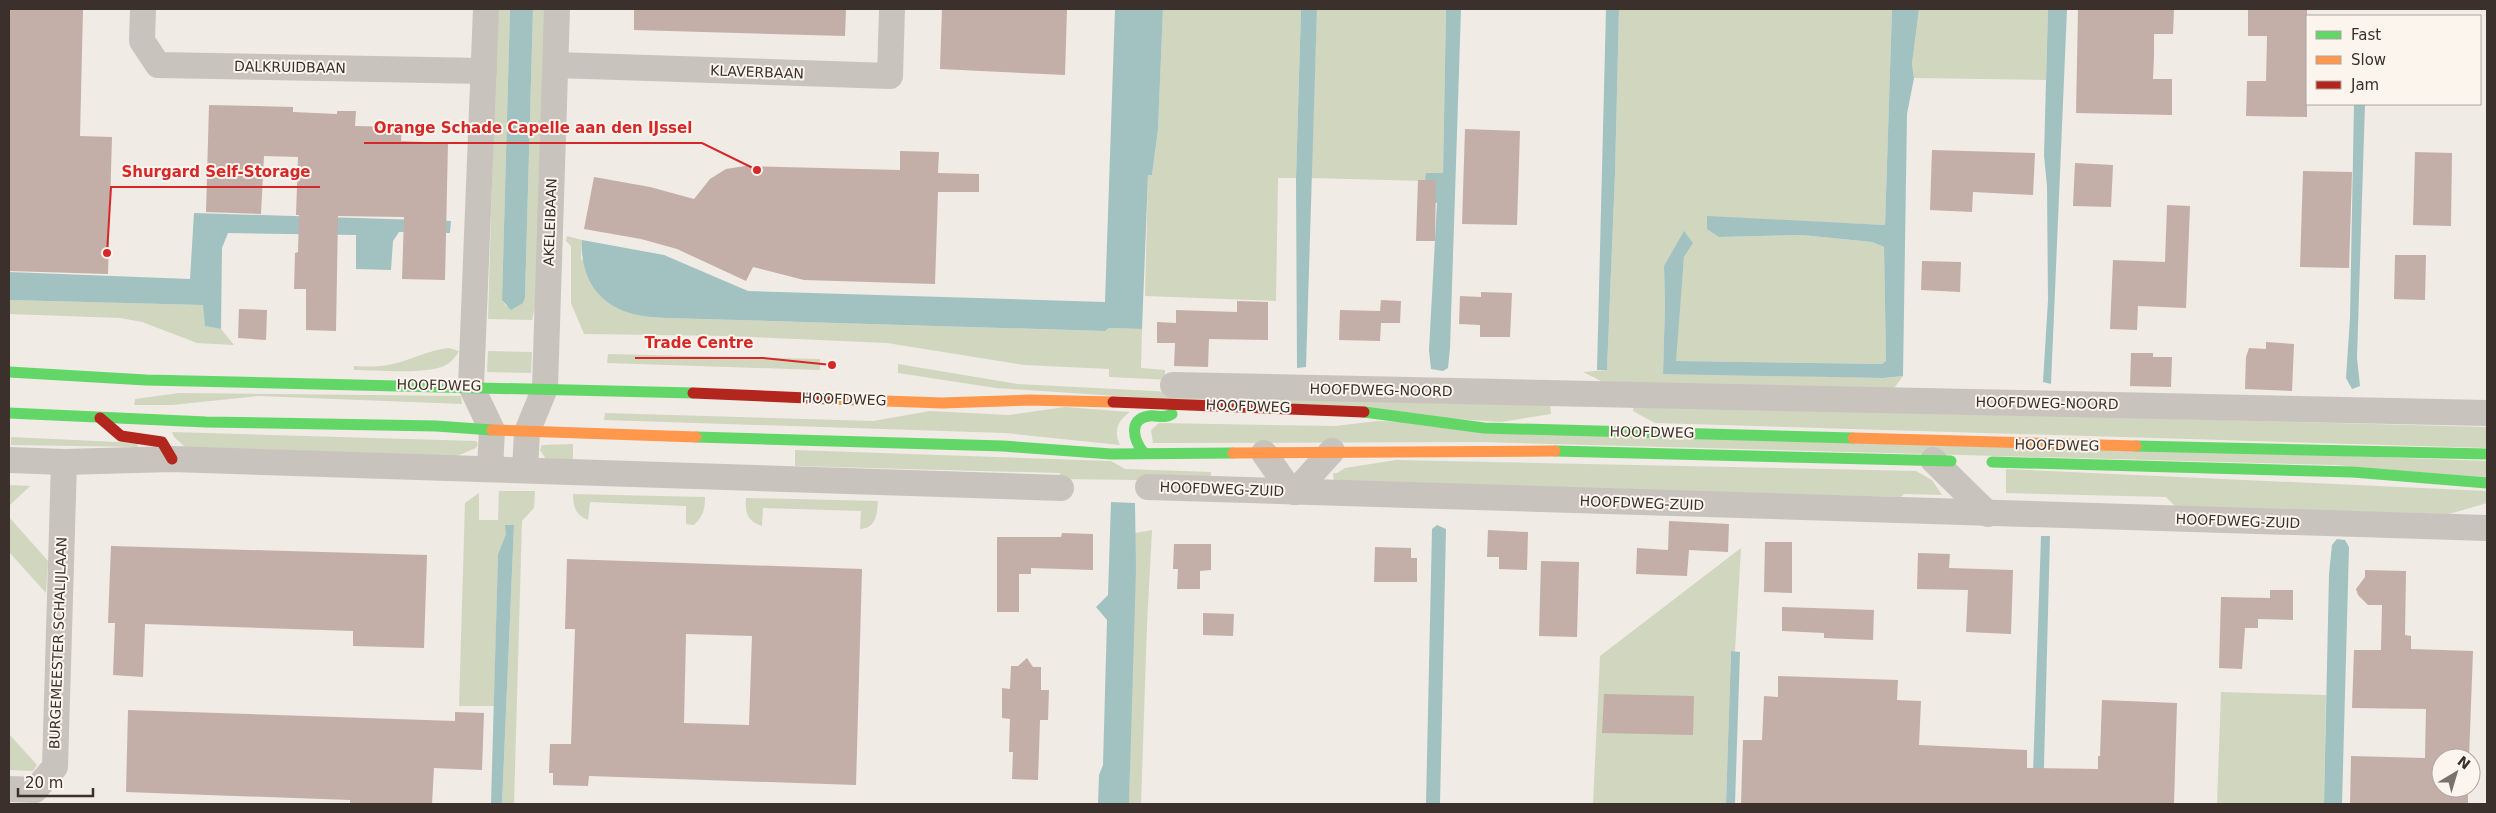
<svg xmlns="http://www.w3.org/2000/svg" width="2496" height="813" viewBox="0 0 2496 813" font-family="'DejaVu Sans',sans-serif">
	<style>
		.green { fill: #d1d6bf }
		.water { fill: #a1c2c1 }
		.building { fill: #c3afa7; fill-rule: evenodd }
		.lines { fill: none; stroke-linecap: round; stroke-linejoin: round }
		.street { stroke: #c9c3be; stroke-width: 26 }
		.fast { stroke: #63d668; stroke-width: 11 }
		.slow { stroke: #ff974d; stroke-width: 11 }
		.jam { stroke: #b3261e; stroke-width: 11 }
		.labels { text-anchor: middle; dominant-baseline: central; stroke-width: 4; stroke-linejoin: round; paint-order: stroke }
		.street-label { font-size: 14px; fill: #3b302b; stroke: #fbf5ee }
		.leader { fill: none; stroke: #d62828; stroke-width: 2 }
		.callout-dot { fill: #d62828; stroke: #fbf5ee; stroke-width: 2 }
		.callout-label { font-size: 15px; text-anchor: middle; font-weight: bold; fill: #d62828; stroke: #fbf5ee; stroke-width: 4; stroke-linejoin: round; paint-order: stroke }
	</style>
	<rect width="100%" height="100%" fill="#f0ebe5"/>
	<g class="green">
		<path d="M 497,9 L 510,9 L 502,300 L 506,306 L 523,303 L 525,298 L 533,9 L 548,9 L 541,284 L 532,320 L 488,319 Z"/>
		<path d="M 1163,9 L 1301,9 L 1296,178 L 1278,178 L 1276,301 L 1145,296 L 1148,175 L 1152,175 L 1158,129 Z"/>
		<path d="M 1317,9 L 1446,9 L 1443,173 L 1425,181 L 1311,178 Z"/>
		<path d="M 1619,9 L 1892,9 L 1885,225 L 1707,217 L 1719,237 L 1802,235 L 1872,242 L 1884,247 L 1886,361 L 1882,364 L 1675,361 L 1684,257 L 1693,243 L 1664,266 L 1665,305 L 1663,373 L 1883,378 L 1903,376 L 1892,391 L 1607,384 L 1583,372 L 1607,370 L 1615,174 Z"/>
		<path d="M 1919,9 L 2048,9 L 2046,80 L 1914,78 L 1912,64 Z"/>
		<path d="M 567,236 L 582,240 L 581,259 L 668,318 L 1105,331 L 1109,328 L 1142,329 L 1141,368 L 1165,370 L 1165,375 L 1173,376 L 1172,380 L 1109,377 L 1109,369 L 1024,365 L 887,343 L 729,336 L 584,334 L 571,303 L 571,246 L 566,241 Z"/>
		<path d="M 9,300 L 204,305 L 205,326 L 221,329 L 234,345 L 197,343 L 142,322 L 120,318 L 9,314 Z"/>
		<path d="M 449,348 L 459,351 C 456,356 452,362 446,365 C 428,375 376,370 354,370 L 354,366 C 367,367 380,367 393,364 C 414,359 426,351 449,348 Z"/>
		<path d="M 488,351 L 532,352 L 531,373 L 487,372 Z"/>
		<path d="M 608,354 L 820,359 L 820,370 L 607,363 Z"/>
		<path d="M 898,364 L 1018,384 L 1173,392 L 1550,403 L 1551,414 L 1501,422 L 996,388 L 898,373 Z"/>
		<path d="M 179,393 L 461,396 L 462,404 L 259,396 L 172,405 L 134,405 L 135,399 Z"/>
		<path d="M 1634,405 L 2487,427 L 2487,448 L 1655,423 L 1633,411 Z"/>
		<path d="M 1065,407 L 1130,412 C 1118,420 1113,431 1120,445 L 1005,433 L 604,420 L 605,413 L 873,421 L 930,411 L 1009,415 Z"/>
		<path d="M 1378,421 L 2487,461 L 2487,478 L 2335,465 L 1482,442 L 1153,443 L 1151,430 L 1159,423 L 1335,426 Z"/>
		<path d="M 172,432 L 476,441 L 478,444 L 476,448 L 457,456 L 185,447 L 174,437 Z"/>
		<path d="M 11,437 L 138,443 L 138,447 L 11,445 Z"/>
		<path d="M 573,444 L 573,459 L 546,459 L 540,450 L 542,445 Z"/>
		<path d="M 795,450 L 1111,461 L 1125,469 L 1211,472 L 1211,481 L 1061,479 L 1060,473 L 795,466 Z"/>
		<path d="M 1396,460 L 1916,471 L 1932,480 L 1942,495 L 1904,494 L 1901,497 L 1334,482 L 1333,473 L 1337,473 L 1345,468 Z"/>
		<path d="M 2006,469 L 2487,491 L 2487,503 L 2449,514 L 2176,507 L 2166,497 L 2006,493 Z"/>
		<path d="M 9,485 L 30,486 L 9,506 Z"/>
		<path d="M 499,491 L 535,491 L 534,508 L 522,521 L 514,804 L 502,804 L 514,525 L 506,526 L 506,534 L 498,554 L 494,706 L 459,706 L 465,503 L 479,493 L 479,520 L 498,520 Z"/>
		<path d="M 573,494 L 705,497 C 705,510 703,516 694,525 L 686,524 L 686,506 L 590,502 L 588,520 C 576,515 573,507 573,494 Z"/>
		<path d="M 746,498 L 878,501 C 877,515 876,528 860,529 L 861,511 L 763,508 L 762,526 C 747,521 745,513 746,498 Z"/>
		<path d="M 9,517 L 48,561 L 46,593 L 9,552 Z"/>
		<path d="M 1152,530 L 1147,625 L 1141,804 L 1129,804 L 1135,533 Z"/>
		<path d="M 1741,548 L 1735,651 L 1731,651 L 1726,804 L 1593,804 L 1600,656 Z"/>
		<path d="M 2221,692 L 2326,695 L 2324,804 L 2217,804 Z"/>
		<path d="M 9,734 L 37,765 L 33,771 L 9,770 Z"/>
	</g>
	<g class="water">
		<path d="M 510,9 L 533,9 L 525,298 L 523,303 L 511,310 L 502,300 Z"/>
		<path d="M 1115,9 L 1163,9 L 1158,129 L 1152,175 L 1148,175 L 1142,329 L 1109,328 L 1105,331 L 668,318 C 656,317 642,317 630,313 C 596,303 580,275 582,240 L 664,255 L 748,291 L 1105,302 Z"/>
		<path d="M 1301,9 L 1317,9 L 1306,367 L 1297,368 L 1296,178 Z"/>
		<path d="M 1446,9 L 1461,9 L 1450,348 L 1448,368 L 1443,371 L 1431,369 L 1429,350 L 1437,203 L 1418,199 L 1424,189 L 1426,173 L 1443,173 Z"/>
		<path d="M 1606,9 L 1619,9 L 1615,174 L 1607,370 L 1597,370 Z"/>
		<path d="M 1892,9 L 1919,9 L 1912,64 L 1914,78 L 1907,114 L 1903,376 L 1883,378 L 1663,374 L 1665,305 L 1664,266 L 1684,231 L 1693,243 L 1684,257 L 1676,361 L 1882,364 L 1886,361 L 1884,247 L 1872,242 L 1802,235 L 1719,237 L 1707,229 L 1707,216 L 1885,225 Z"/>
		<path d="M 2048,9 L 2067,9 L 2051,384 L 2043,382 L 2048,300 L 2047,186 L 2044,155 Z"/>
		<path d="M 2354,104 L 2365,104 L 2357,358 L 2360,386 L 2352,389 L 2346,378 L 2350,318 Z"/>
		<path d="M 194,213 L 451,221 L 450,233 L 399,232 L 393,241 L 391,270 L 356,269 L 356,235 L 228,233 L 222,248 L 221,329 L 205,326 L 203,305 L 9,300 L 9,272 L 190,279 Z"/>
		<path d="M 1111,502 L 1135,503 L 1136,569 L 1129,804 L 1098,804 L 1099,775 L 1103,765 L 1107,620 L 1096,607 L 1108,595 Z"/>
		<path d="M 505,525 L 514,525 L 502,804 L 491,804 L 498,554 L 506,534 Z"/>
		<path d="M 1437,525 L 1446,529 L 1440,804 L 1426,804 L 1432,529 Z"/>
		<path d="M 2041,536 L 2050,536 L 2043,804 L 2032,804 Z"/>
		<path d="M 2337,539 L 2345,540 L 2349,547 L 2342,804 L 2324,804 L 2329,574 L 2332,545 Z"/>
		<path d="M 1731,651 L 1740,652 L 1735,804 L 1726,804 Z"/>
	</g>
	<g class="building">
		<path d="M 9,9 L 83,9 L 80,136 L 112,137 L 108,274 L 9,271 Z"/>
		<path d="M 634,9 L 846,9 L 845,36 L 634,30 Z"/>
		<path d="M 942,9 L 1067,9 L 1065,75 L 940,69 Z"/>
		<path d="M 2078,9 L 2174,9 L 2173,34 L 2154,34 L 2154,57 L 2153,79 L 2172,79 L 2172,115 L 2076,113 Z"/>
		<path d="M 2248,9 L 2307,9 L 2307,117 L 2246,116 L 2247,81 L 2266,81 L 2267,36 L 2248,36 Z"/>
		<path d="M 209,105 L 293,107 L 293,112 L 337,114 L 337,111 L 356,111 L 355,126 L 402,127 L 401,141 L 448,143 L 445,280 L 402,279 L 404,217 L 338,216 L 336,331 L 306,330 L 306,289 L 294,289 L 295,253 L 298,252 L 299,215 L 296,215 L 298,157 L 264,156 L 261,214 L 206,212 Z"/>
		<path d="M 1465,129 L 1520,131 L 1517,225 L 1462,224 Z"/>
		<path d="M 1932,150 L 2035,153 L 2033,195 L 1973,192 L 1972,212 L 1930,210 Z"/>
		<path d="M 900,151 L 939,152 L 938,173 L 979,174 L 979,192 L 938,192 L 935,284 L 804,280 L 753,267 L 746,281 L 677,249 L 641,239 L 584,229 L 594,177 L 650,187 L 694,199 L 710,179 L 726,169 L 745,166 L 900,170 Z"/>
		<path d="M 2415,152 L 2452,153 L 2451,226 L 2413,225 Z"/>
		<path d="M 2075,163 L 2113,165 L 2111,207 L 2073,206 Z"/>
		<path d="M 2303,171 L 2352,172 L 2349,268 L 2300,267 Z"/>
		<path d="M 1418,180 L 1436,180 L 1435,241 L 1416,241 Z"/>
		<path d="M 2167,205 L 2190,206 L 2186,308 L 2138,306 L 2137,330 L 2110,329 L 2113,260 L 2165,262 Z"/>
		<path d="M 2395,255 L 2426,255 L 2425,300 L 2394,299 Z"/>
		<path d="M 1922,261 L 1961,262 L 1960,292 L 1921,290 Z"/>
		<path d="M 1481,292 L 1512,293 L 1510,337 L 1480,337 L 1480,325 L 1459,324 L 1460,296 L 1481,297 Z"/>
		<path d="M 1381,300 L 1401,301 L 1400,323 L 1381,323 L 1380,341 L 1339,340 L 1340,310 L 1380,311 Z"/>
		<path d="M 1237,301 L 1268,302 L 1268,340 L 1209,339 L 1208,367 L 1174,366 L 1175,343 L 1157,343 L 1157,322 L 1176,323 L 1176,310 L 1237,312 Z"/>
		<path d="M 239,309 L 267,310 L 266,340 L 238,338 Z"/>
		<path d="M 2266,342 L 2294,344 L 2292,391 L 2245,389 L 2246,357 L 2249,348 L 2266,349 Z"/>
		<path d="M 2131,353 L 2153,353 L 2153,357 L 2172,357 L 2171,387 L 2130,386 Z"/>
		<path d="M 1669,521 L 1729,524 L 1728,552 L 1689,550 L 1687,576 L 1636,574 L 1637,548 L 1668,550 Z"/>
		<path d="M 1488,530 L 1528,532 L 1527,570 L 1499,569 L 1499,557 L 1487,557 Z"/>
		<path d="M 1062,533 L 1093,534 L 1093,570 L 1031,568 L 1031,574 L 1019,574 L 1019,612 L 997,612 L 997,537 L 1061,537 Z"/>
		<path d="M 1765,542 L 1792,542 L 1792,593 L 1764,592 Z"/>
		<path d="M 1174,544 L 1211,544 L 1211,570 L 1200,571 L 1200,589 L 1177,589 L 1178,569 L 1173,569 Z"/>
		<path d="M 111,546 L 427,555 L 424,648 L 353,646 L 353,631 L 145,624 L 143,677 L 113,675 L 115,623 L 108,623 Z"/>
		<path d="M 1375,547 L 1411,548 L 1411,558 L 1417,558 L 1417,582 L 1374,582 Z"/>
		<path d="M 1918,553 L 1950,554 L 1949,568 L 2013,570 L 2011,634 L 1966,632 L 1968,590 L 1917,589 Z"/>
		<path d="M 567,559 L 862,569 L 856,785 L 589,776 L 588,786 L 553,785 L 553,773 L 549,773 L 550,744 L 571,744 L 575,629 L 565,629 ZM 686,634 L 752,636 L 749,725 L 684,723 Z"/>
		<path d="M 1541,561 L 1579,562 L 1577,637 L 1539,636 Z"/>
		<path d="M 2365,570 L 2406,571 L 2405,635 L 2411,636 L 2411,649 L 2473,651 L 2469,758 L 2441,758 L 2441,788 L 2468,788 L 2468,804 L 2350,804 L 2351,756 L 2425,758 L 2426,709 L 2352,708 L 2354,650 L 2381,650 L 2382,605 L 2368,605 L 2358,595 L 2356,589 L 2365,577 Z"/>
		<path d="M 2270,590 L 2293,590 L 2293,620 L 2258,619 L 2258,628 L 2245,628 L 2242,669 L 2219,668 L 2221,597 L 2270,598 Z"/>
		<path d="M 1782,607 L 1874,610 L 1873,640 L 1824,638 L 1824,633 L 1782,631 Z"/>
		<path d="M 1203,613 L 1234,614 L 1233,636 L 1203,635 Z"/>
		<path d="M 1027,658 L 1033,667 L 1041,667 L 1041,690 L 1049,690 L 1048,720 L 1040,720 L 1038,780 L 1012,779 L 1013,752 L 1009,752 L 1010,719 L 1002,718 L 1002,688 L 1010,689 L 1011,666 L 1018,666 Z"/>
		<path d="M 1778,676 L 1898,680 L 1897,700 L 1921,701 L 1919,745 L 2027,750 L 2027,768 L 2098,769 L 2098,756 L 2100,756 L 2102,700 L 2177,703 L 2174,804 L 1741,804 L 1743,740 L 1762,740 L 1764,696 L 1778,697 Z"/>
		<path d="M 1604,694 L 1694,696 L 1693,735 L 1602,733 Z"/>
		<path d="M 128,710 L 455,721 L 455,712 L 484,713 L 482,770 L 434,768 L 432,804 L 350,804 L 350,800 L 126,792 Z"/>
	</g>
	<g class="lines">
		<g class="street">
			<path d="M 143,9 L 142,41 L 158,65 L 484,71"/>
			<path d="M 486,9 L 471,386 L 492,430 L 490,469"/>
			<path d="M 556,65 L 890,76 L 892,9"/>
			<path d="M 1173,385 L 2487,413"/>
			<path d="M 1264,453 L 1285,483 L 1295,492"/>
			<path d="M 9,460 L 64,462 L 172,459 L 1061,488"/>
			<path d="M 1933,460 L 1988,514"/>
			<path d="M 525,470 L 527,432 L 545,388 L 557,9"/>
			<path d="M 1148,487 L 2487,528"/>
			<path d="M 1295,492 L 1332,451"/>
			<path d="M 9,789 L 35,790 L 55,767 L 64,462"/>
		</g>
		<g class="fast">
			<path d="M 9,372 L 146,380 L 693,393"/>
			<path d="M 1364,412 L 1484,428 L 1853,438"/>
			<path d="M 9,413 L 206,422 L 436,426 L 492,430"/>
			<path d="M 696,437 L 1003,446 L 1111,454 L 1233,453"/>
			<path d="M 2136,446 L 2487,454"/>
			<path d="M 1555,451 L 1951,461"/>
			<path d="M 1144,453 C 1134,441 1127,419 1149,416 C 1157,415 1165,419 1172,414"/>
			<path d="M 1992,462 L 2353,472 L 2487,483"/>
		</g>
		<g class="slow">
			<path d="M 830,399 L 942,403 L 1029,400 L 1113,402"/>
			<path d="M 492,430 L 696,437"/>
			<path d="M 1853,438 L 2136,446"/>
			<path d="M 1233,453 L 1555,451"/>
		</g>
		<g class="jam">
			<path d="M 693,393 L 830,399"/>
			<path d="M 1113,402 L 1364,412"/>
			<path d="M 100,418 L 121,436 L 162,442 L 172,459"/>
		</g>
	</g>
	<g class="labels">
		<g class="street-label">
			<text transform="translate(290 67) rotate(1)">DALKRUIDBAAN</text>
			<text transform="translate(757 72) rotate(2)">KLAVERBAAN</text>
			<text transform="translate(550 222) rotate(-88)">AKELEIBAAN</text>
			<text transform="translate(439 385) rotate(1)">HOOFDWEG</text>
			<text transform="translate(1381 390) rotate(1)">HOOFDWEG-NOORD</text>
			<text transform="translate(844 399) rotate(2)">HOOFDWEG</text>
			<text transform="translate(2047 403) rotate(1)">HOOFDWEG-NOORD</text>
			<text transform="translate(1248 406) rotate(2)">HOOFDWEG</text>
			<text transform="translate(1652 432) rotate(1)">HOOFDWEG</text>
			<text transform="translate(2057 445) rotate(1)">HOOFDWEG</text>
			<text transform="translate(1222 489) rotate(2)">HOOFDWEG-ZUID</text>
			<text transform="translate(1642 503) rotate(2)">HOOFDWEG-ZUID</text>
			<text transform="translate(2238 521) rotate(2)">HOOFDWEG-ZUID</text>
			<text transform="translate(58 643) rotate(-88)">BURGEMEESTER SCHALIJLAAN</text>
		</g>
	</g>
	<path class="leader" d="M757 170L702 143H364M107 253L111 187H320M832 365L763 358H635"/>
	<g class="callout-dot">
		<circle cx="757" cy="170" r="5"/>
		<circle cx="107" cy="253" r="5"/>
		<circle cx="832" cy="365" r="5"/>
	</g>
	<g class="callout-label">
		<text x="533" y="133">Orange Schade Capelle aan den IJssel</text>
		<text x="216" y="177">Shurgard Self-Storage</text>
		<text x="699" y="348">Trade Centre</text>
	</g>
	<rect width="2496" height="813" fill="none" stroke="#3b302b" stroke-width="20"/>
	<rect x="2306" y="15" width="175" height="90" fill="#fbf5ee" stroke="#aea6a0"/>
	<rect x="2316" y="31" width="25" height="8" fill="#63d668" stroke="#aea6a0"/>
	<text x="2351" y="40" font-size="15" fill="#3b302b">Fast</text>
	<rect x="2316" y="56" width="25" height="8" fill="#ff974d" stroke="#aea6a0"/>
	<text x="2351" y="65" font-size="15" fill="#3b302b">Slow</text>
	<rect x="2316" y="81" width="25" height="8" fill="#b3261e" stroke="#aea6a0"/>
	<text x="2351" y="90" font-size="15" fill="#3b302b">Jam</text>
	<g transform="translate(2456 773) rotate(38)"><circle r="24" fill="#fbf5ee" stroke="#aea6a0"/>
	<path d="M0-4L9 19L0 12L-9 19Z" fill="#7a716c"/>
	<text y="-8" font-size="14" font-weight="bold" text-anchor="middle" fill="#3b302b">N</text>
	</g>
	<path d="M18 788v8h75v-8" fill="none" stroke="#3b302b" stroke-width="2.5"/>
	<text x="25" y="788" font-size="15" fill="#3b302b" stroke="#fbf5ee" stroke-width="4" paint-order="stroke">20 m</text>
</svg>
